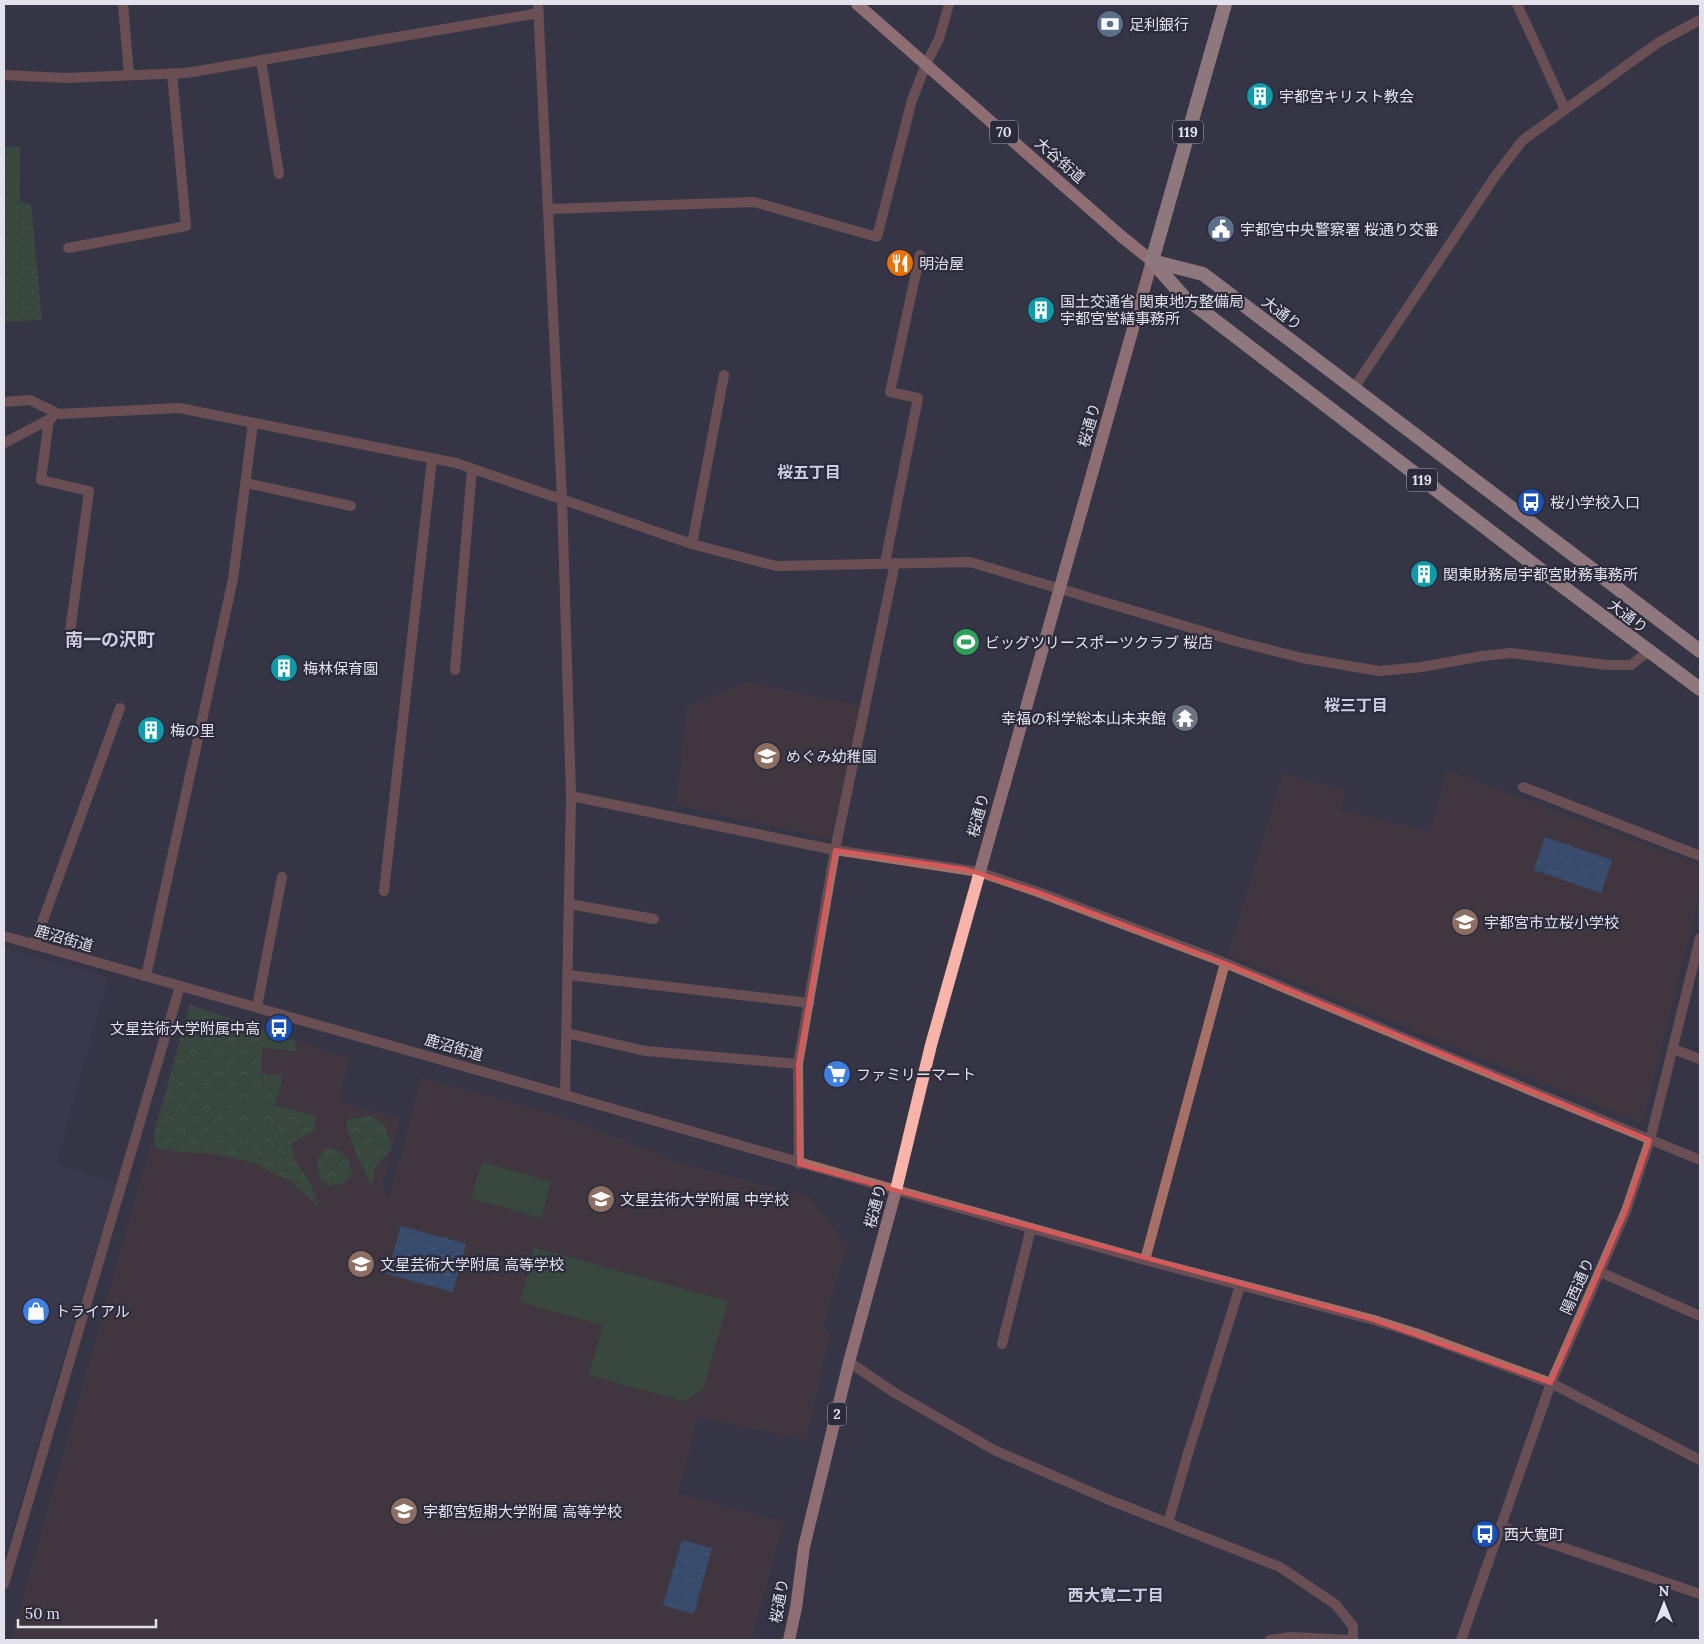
<svg xmlns="http://www.w3.org/2000/svg" width="1704" height="1644" viewBox="0 0 1704 1644" font-family="Lora,'Noto Sans JP',serif">
	<style>
		.built { fill: #3f3c53 }
		.education { fill: #4d393b }
		.grass { fill: url(#grass-dots) }
		.forest { fill: url(#forest-crowns) }
		.garden { fill: #3a6136 }
		.water { fill: url(#water-ripples) }
		.lines { fill: none; stroke-linecap: round; stroke-linejoin: round }
		.minor { stroke: #a67066; stroke-width: 10 }
		.tertiary { stroke: #a67066; stroke-width: 10 }
		.primary { stroke: #f8b4a8; stroke-width: 12 }
		.trunk { stroke: #f8c8c0; stroke-width: 14 }
		.marked { fill: none; stroke: #d95659; stroke-width: 4; stroke-linejoin: round }
		.labels { text-anchor: middle; dominant-baseline: central; stroke-width: 4.5; stroke-linejoin: round; paint-order: stroke }
		.shield { fill: #2c2b3b; stroke: #abaab7; stroke-width: 1 }
		.shield-label { font-size: 14px; font-weight: bold; fill: #e2e1ec }
		.poi-label { font-size: 15px; fill: #e2e1ec; stroke: #2c2b3b; text-anchor: start }
		.street-label { font-size: 15px; fill: #e2e1ec; stroke: #2c2b3b }
		.neighbourhood-label { font-size: 16px; font-weight: bold; fill: #cdcce0; stroke: #2c2b3b }
		.quarter-label { font-size: 18px; font-weight: bold; fill: #cdcce0; stroke: #2c2b3b }
	</style>
	<defs>
		<pattern id="grass-dots" width="8" height="8" patternUnits="userSpaceOnUse" patternTransform="scale(1.25)"><rect width="8" height="8" fill="#3a6136"/><path d="M2 2h.1M6 6h.1" fill="none" stroke="#567753" stroke-width="1.8" stroke-linecap="round"/></pattern>
		<pattern id="forest-crowns" width="20" height="18" patternUnits="userSpaceOnUse" patternTransform="scale(1.25)"><rect width="20" height="18" fill="#3a6136"/><path d="M2 6a3 3 0 1 1 6 0M12 15a3 3 0 1 1 6 0" fill="none" stroke="#567753"/></pattern>
		<pattern id="water-ripples" width="26" height="14" patternUnits="userSpaceOnUse" patternTransform="scale(1.25)"><rect width="26" height="14" fill="#38669b"/><path d="M2 4q2-2 4 0t4 0M15 11q2-2 4 0t4 0" fill="none" stroke="#547ca9"/></pattern>
	</defs>
	<rect width="100%" height="100%" fill="#363545"/>
	<path class="built" d="M 4,949 L 108,977 L 56,1164 L 116,1183 L 4,1556 Z"/>
	<g class="education">
		<path d="M 746,682 L 865,707 L 830,839 L 676,805 L 687,706 Z"/>
		<path d="M 1447,770 L 1700,865 L 1700,890 L 1642,1123 L 1228,955 L 1283,773 L 1346,790 L 1341,811 L 1430,831 Z"/>
		<path d="M 190,1005 L 349,1058 L 339,1101 L 401,1118 L 382,1185 L 389,1201 L 421,1077 L 572,1120 L 690,1166 L 810,1197 L 847,1245 L 823,1325 L 830,1333 L 806,1440 L 698,1417 L 678,1493 L 784,1522 L 751,1640 L 11,1640 Z"/>
	</g>
	<path class="grass" d="M 4,147 L 20,147 L 20,202 L 31,204 L 42,320 L 4,322 Z"/>
	<g class="forest">
		<path d="M 190,1005 L 296,1041 L 295,1051 L 262,1047 L 261,1074 L 283,1075 L 275,1106 L 315,1116 L 315,1130 L 291,1143 L 296,1163 L 311,1184 L 319,1207 L 292,1182 L 254,1163 L 210,1153 L 179,1152 L 155,1148 L 154,1133 Z"/>
		<path d="M 371,1116 L 385,1126 L 392,1148 L 375,1168 L 372,1186 L 358,1159 L 346,1126 L 348,1119 Z"/>
		<path d="M 326,1148 C 344,1151 349,1156 352,1175 L 343,1183 L 329,1186 L 320,1180 L 317,1159 Z"/>
	</g>
	<g class="garden">
		<path d="M 482,1162 L 551,1182 L 541,1218 L 471,1198 Z"/>
		<path d="M 535,1248 L 728,1301 L 703,1389 L 684,1401 L 589,1375 L 603,1325 L 520,1302 Z"/>
	</g>
	<g class="water">
		<path d="M 1545,837 L 1612,860 L 1601,893 L 1534,870 Z"/>
		<path d="M 401,1226 L 466,1244 L 453,1292 L 387,1274 Z"/>
		<path d="M 682,1540 L 712,1548 L 694,1614 L 663,1605 Z"/>
	</g>
	<g class="lines">
		<g class="minor">
			<path d="M 123,4 L 129,75"/>
			<path d="M 538,4 L 562,499 L 571,796 L 565,1095"/>
			<path d="M 1517,4 L 1565,109"/>
			<path d="M 261,60 L 279,174"/>
			<path d="M 4,75 L 65,78 L 186,73 L 539,13"/>
			<path d="M 549,209 L 754,202 L 877,237 L 912,100 L 926,64 L 939,39 L 949,4"/>
			<path d="M 68,248 L 186,226 L 172,73"/>
			<path d="M 1354,388 L 1496,175 L 1523,140 L 1659,42 L 1700,20"/>
			<path d="M 4,402 L 30,400 L 59,414 L 179,408 L 456,463 L 692,544 L 776,566 L 970,562 L 1235,641 L 1302,658 L 1379,671 L 1422,667 L 1482,656 L 1511,653 L 1607,665 L 1631,665 L 1649,651"/>
			<path d="M 49,419 L 41,480 L 89,491 L 69,639"/>
			<path d="M 4,443 L 52,418"/>
			<path d="M 246,483 L 351,506"/>
			<path d="M 692,544 L 724,375"/>
			<path d="M 885,563 L 918,398 L 890,392 L 920,255"/>
			<path d="M 455,670 L 472,469"/>
			<path d="M 1523,787 L 1700,856"/>
			<path d="M 571,796 L 835,850 L 979,872 L 1038,892 L 1213,958 L 1457,1060 L 1700,1160"/>
			<path d="M 384,891 L 432,459"/>
			<path d="M 569,904 L 654,919"/>
			<path d="M 34,945 L 120,708"/>
			<path d="M 568,975 L 809,1003"/>
			<path d="M 146,976 L 233,579 L 253,423"/>
			<path d="M 257,1007 L 282,877"/>
			<path d="M 567,1033 L 646,1051 L 798,1064"/>
			<path d="M 1673,1049 L 1700,1059"/>
			<path d="M 799,1164 L 798,1064 L 835,850 L 895,563"/>
			<path d="M 896,1190 L 1145,1260 L 1374,1320 L 1418,1334 L 1551,1383 L 1700,1460"/>
			<path d="M 1145,1260 L 1225,963"/>
			<path d="M 1600,1272 L 1700,1316"/>
			<path d="M 1002,1344 L 1031,1228"/>
			<path d="M 849,1362 L 895,1393 L 994,1450 L 1107,1499 L 1280,1567 L 1335,1604 L 1353,1626 L 1353,1640"/>
			<path d="M 1168,1523 L 1186,1460 L 1240,1286"/>
			<path d="M 1500,1526 L 1700,1594"/>
			<path d="M 4,1584 L 180,986"/>
			<path d="M 1270,1640 L 1290,1637 L 1349,1640"/>
		</g>
		<g class="tertiary">
			<path d="M 4,936 L 565,1095 L 896,1190"/>
			<path d="M 1461,1640 L 1551,1383 L 1626,1211 L 1650,1140 L 1700,938"/>
		</g>
		<path class="primary" d="M 789,1640 L 796,1608 L 804,1547 L 849,1362 L 896,1190 L 931,1045 L 1152,261 L 1121,236 L 857,4"/>
		<g class="trunk">
			<path d="M 1152,261 L 1183,296 L 1546,574 L 1700,689"/>
			<path d="M 1152,261 L 1203,274 L 1700,651"/>
			<path d="M 1152,261 L 1225,4"/>
		</g>
	</g>
	<path d="M0 0H1704V1644H0ZM 835,850 L 965,869 L 1038,892 L 1225,963 L 1650,1140 L 1626,1211 L 1551,1383 L 1374,1320 L 799,1164 L 798,1064 Z" fill="#363545" fill-opacity=".55" fill-rule="evenodd"/>
	<path class="marked" d="M 835,850 L 965,869 L 1038,892 L 1225,963 L 1650,1140 L 1626,1211 L 1551,1383 L 1374,1320 L 799,1164 L 798,1064 Z"/>
	<defs>
		<g id="bank-disc" transform="scale(1.4375)"><circle r="9.5" fill="#5c6f8a" stroke="#2c2b3b"/><path d="M-6-4H6V4H-6ZM0-2.3a2.3 2.3 0 1 0 0 4.6a2.3 2.3 0 1 0 0-4.6Z" fill="#fff"/></g>
		<g id="building-disc" transform="scale(1.4375)"><circle r="9.5" fill="#0f9aa8" stroke="#2c2b3b"/><path d="M-4-6H4V6H1V3H-1V6H-4ZM-2.5-4.3h1.7v1.8h-1.7ZM.8-4.3h1.7v1.8H.8ZM-2.5-1h1.7V.8h-1.7ZM.8-1h1.7V.8H.8Z" fill="#fff"/></g>
		<g id="civic-disc" transform="scale(1.4375)"><circle r="9.5" fill="#5c6f8a" stroke="#2c2b3b"/><path d="M-.6-6.5H3V-4.5H.6V-3L4-1V1h2V6H-6V1h2V-1L-.6-3ZM-1.2 2.5V6h2.4V2.5Z" fill="#fff"/></g>
		<g id="restaurant-disc" transform="scale(1.4375)"><circle r="9.5" fill="#e8710a" stroke="#2c2b3b"/><path d="M-5-6h1v4h1v-4h1v4h1v-4h1v5L-1.5 .5V6h-2V.5L-5-1ZM5-6V6H3V1.5H1.5Q1.5-4 5-6Z" fill="#fff"/></g>
		<g id="bus-disc" transform="scale(1.4375)"><circle r="9.5" fill="#1a4fb4" stroke="#2c2b3b"/><path d="M-5-6H5V4H4V6H2V4H-2V6H-4V4H-5ZM-3.5-4V0h7V-4ZM-3.5 1.2v1.5H-2V1.2ZM2 1.2v1.5H3.5V1.2Z" fill="#fff"/></g>
		<g id="stadium-disc" transform="scale(1.4375)"><circle r="9.5" fill="#2e9e5b" stroke="#2c2b3b"/><path d="M0-5a6.5 5 0 1 0 0 10a6.5 5 0 1 0 0-10ZM-3.5-1.8h7v3.6h-7Z" fill="#fff"/></g>
		<g id="temple-disc" transform="scale(1.4375)"><circle r="9.5" fill="#6b7280" stroke="#2c2b3b"/><path d="M0-6L5-2H3V0L6.5 2.5H4V6H1.5V3h-3V6H-4V2.5H-6.5L-3 0V-2H-5Z" fill="#fff"/></g>
		<g id="school-disc" transform="scale(1.4375)"><circle r="9.5" fill="#8d6e63" stroke="#2c2b3b"/><path d="M0-5L7-2L0 1L-7-2ZM-4 1L0 2.5L4 1V4Q0 6-4 4Z" fill="#fff"/></g>
		<g id="supermarket-disc" transform="scale(1.4375)"><circle r="9.5" fill="#3f7fe0" stroke="#2c2b3b"/><path d="M-6-5.5h2.5l.6 2H6L4.5 2H-2.5L-4.4-4H-6ZM-1.5 3.2a1.3 1.3 0 1 0 .1 0ZM3 3.2a1.3 1.3 0 1 0 .1 0Z" fill="#fff"/></g>
		<g id="shop-disc" transform="scale(1.4375)"><circle r="9.5" fill="#3f7fe0" stroke="#2c2b3b"/><path d="M-5-2.5h2.3a2.7 3.5 0 0 1 5.4 0H5L5.5 6h-11ZM-1.5-2.5h3a1.5 2.3 0 0 0-3 0Z" fill="#fff"/></g>
	</defs>
	<g fill-rule="evenodd">
		<use href="#bank-disc" x="1110" y="24"/>
		<use href="#building-disc" x="1260" y="96"/>
		<use href="#civic-disc" x="1221" y="229"/>
		<use href="#restaurant-disc" x="900" y="263"/>
		<use href="#building-disc" x="1041" y="310"/>
		<use href="#bus-disc" x="1531" y="502"/>
		<use href="#building-disc" x="1424" y="574"/>
		<use href="#stadium-disc" x="966" y="642"/>
		<use href="#building-disc" x="284" y="668"/>
		<use href="#temple-disc" x="1185" y="718"/>
		<use href="#building-disc" x="151" y="730"/>
		<use href="#school-disc" x="767" y="756"/>
		<use href="#school-disc" x="1465" y="922"/>
		<use href="#bus-disc" x="279" y="1028"/>
		<use href="#supermarket-disc" x="837" y="1074"/>
		<use href="#school-disc" x="601" y="1199"/>
		<use href="#school-disc" x="361" y="1264"/>
		<use href="#shop-disc" x="36" y="1311"/>
		<use href="#school-disc" x="404" y="1511"/>
		<use href="#bus-disc" x="1485" y="1534"/>
	</g>
	<g class="labels">
		<g class="shield">
			<rect x="990" y="120.5" width="28" height="23" rx="4"/>
			<rect x="1173" y="120.5" width="30" height="23" rx="4"/>
			<rect x="1407" y="468.5" width="30" height="23" rx="4"/>
			<rect x="828" y="1402.5" width="18" height="23" rx="4"/>
		</g>
		<g class="shield-label">
			<text x="1004" y="132">70</text>
			<text x="1188" y="132">119</text>
			<text x="1422" y="480">119</text>
			<text x="837" y="1414">2</text>
		</g>
		<g class="poi-label">
			<text x="1129" y="24">足利銀行</text>
			<text x="1279" y="96">宇都宮キリスト教会</text>
			<text x="1240" y="229">宇都宮中央警察署 桜通り交番</text>
			<text x="919" y="263">明治屋</text>
			<text x="1060" y="301">国土交通省 関東地方整備局<tspan x="1060" dy="17">宇都宮営繕事務所</tspan></text>
			<text x="1550" y="502">桜小学校入口</text>
			<text x="1443" y="574">関東財務局宇都宮財務事務所</text>
			<text x="985" y="642">ビッグツリースポーツクラブ 桜店</text>
			<text x="303" y="668">梅林保育園</text>
			<text x="1166" y="718" text-anchor="end">幸福の科学総本山未来館</text>
			<text x="170" y="730">梅の里</text>
			<text x="786" y="756">めぐみ幼稚園</text>
			<text x="1484" y="922">宇都宮市立桜小学校</text>
			<text x="260" y="1028" text-anchor="end">文星芸術大学附属中高</text>
			<text x="856" y="1074">ファミリーマート</text>
			<text x="620" y="1199">文星芸術大学附属 中学校</text>
			<text x="380" y="1264">文星芸術大学附属 高等学校</text>
			<text x="55" y="1311">トライアル</text>
			<text x="423" y="1511">宇都宮短期大学附属 高等学校</text>
			<text x="1504" y="1534">西大寛町</text>
		</g>
		<g class="street-label">
			<text transform="translate(1060 160) rotate(41)">大谷街道</text>
			<text transform="translate(1282 313) rotate(37)">大通り</text>
			<text transform="translate(1089 425) rotate(-74)">桜通り</text>
			<text transform="translate(1628 616) rotate(37)">大通り</text>
			<text transform="translate(978 815) rotate(-75)">桜通り</text>
			<text transform="translate(64 938) rotate(16)">鹿沼街道</text>
			<text transform="translate(454 1047) rotate(16)">鹿沼街道</text>
			<text transform="translate(875 1206) rotate(-75)">桜通り</text>
			<text transform="translate(1577 1286) rotate(-66)">陽西通り</text>
			<text transform="translate(779 1601) rotate(-80)">桜通り</text>
		</g>
		<g class="neighbourhood-label">
			<text x="809" y="472">桜五丁目</text>
			<text x="1356" y="705">桜三丁目</text>
			<text x="1116" y="1595">西大寛二丁目</text>
		</g>
		<g class="quarter-label">
			<text x="110" y="639">南一の沢町</text>
		</g>
	</g>
	<rect width="1704" height="1644" fill="none" stroke="#e2e1ec" stroke-width="10"/>
	<g transform="translate(1664 1604)" stroke="#2c2b3b" stroke-width="4" paint-order="stroke">
	<path d="M0-4L9 19L0 12L-9 19Z" fill="#e2e1ec"/>
	<text y="-8" font-size="14" font-weight="bold" text-anchor="middle" fill="#e2e1ec">N</text>
	</g>
	<path d="M18 1619v8h138v-8" fill="none" stroke="#e2e1ec" stroke-width="2.5"/>
	<text x="25" y="1619" font-size="15" fill="#e2e1ec" stroke="#2c2b3b" stroke-width="4" paint-order="stroke">50 m</text>
</svg>
